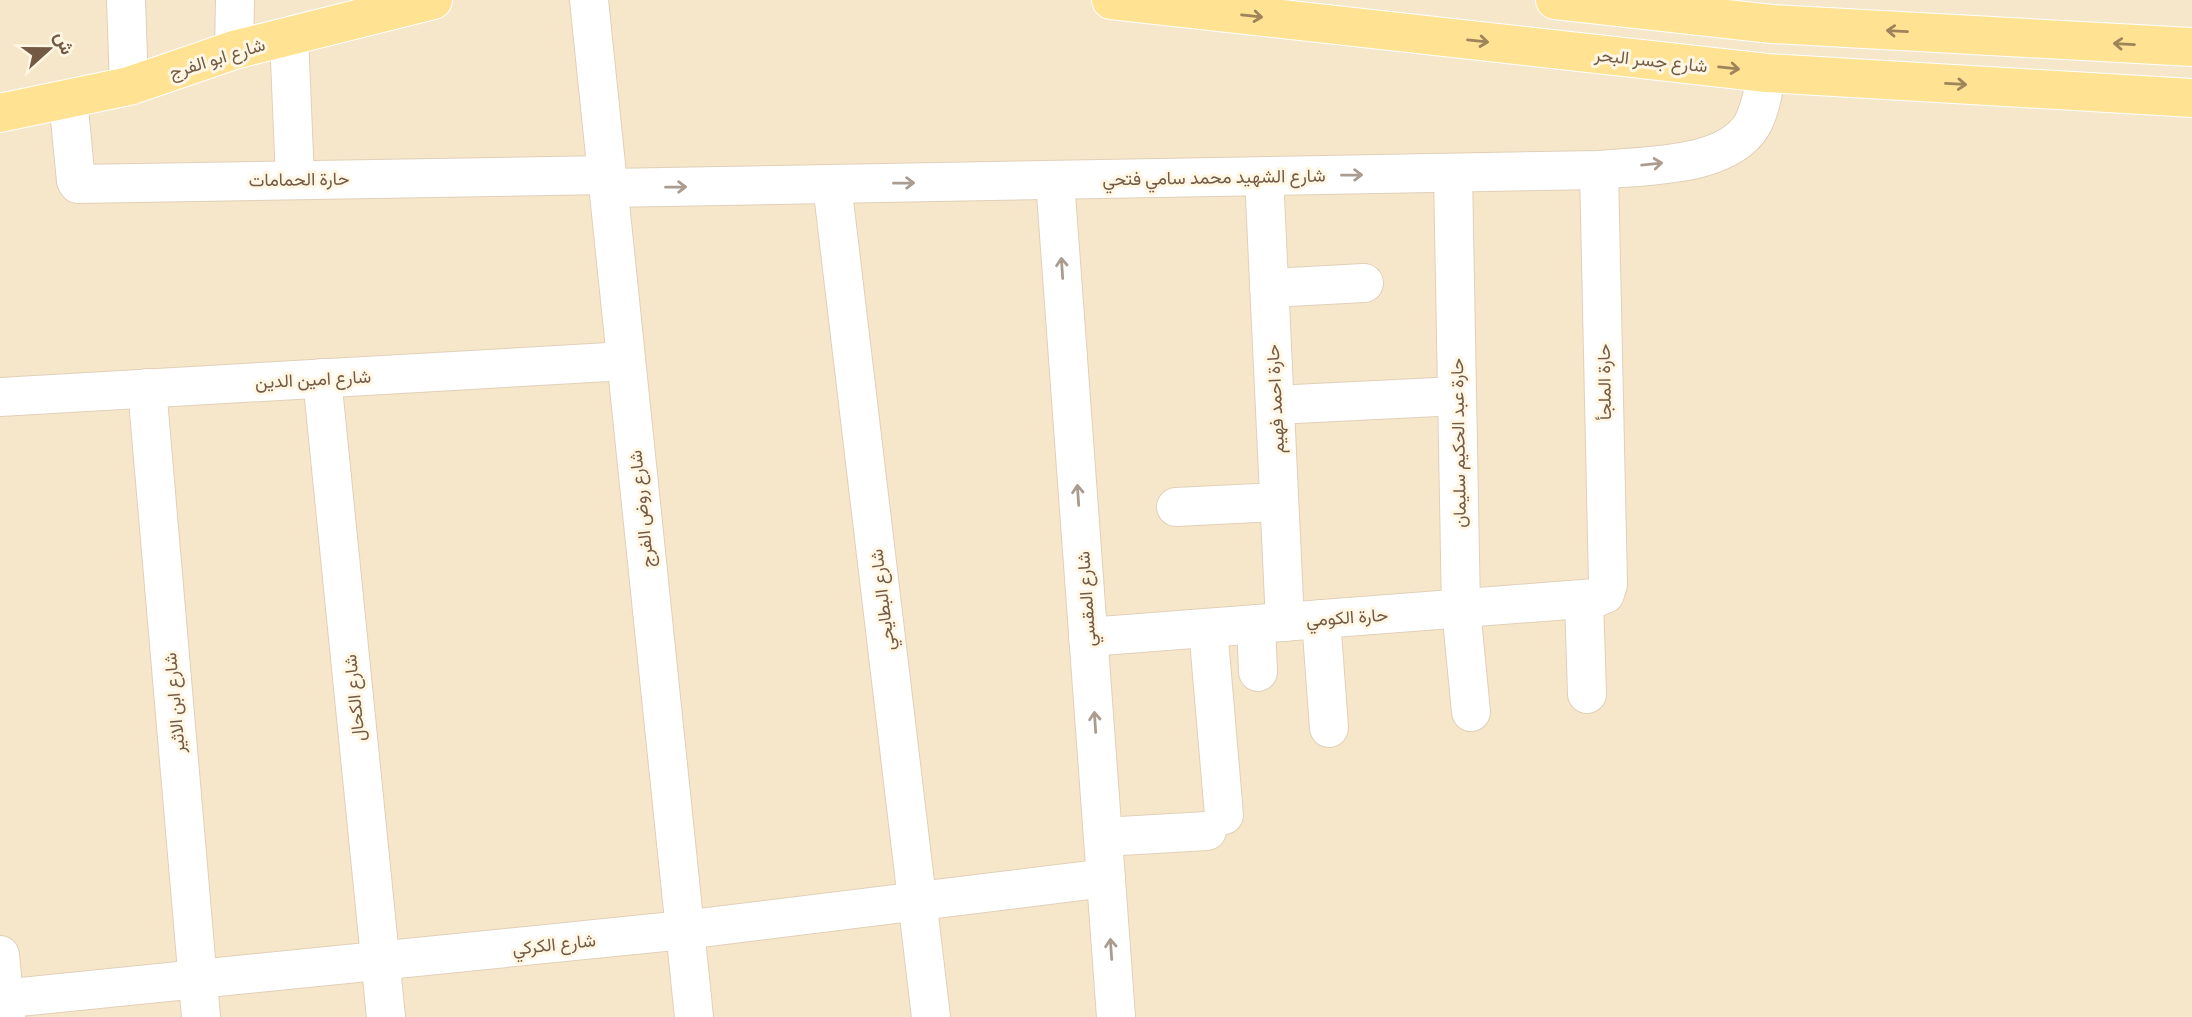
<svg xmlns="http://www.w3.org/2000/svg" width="2192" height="1017" viewBox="0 0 2192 1017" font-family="'Roboto Condensed',Vazirmatn,sans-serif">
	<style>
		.residential { fill: #f6e7cb }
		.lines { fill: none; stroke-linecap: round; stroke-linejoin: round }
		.minor-casing { stroke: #e1d0b9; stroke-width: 40 }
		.major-casing { stroke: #fff; stroke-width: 40 }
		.minor { stroke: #fff; stroke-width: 38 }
		.major { stroke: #ffe292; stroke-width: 38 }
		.oneway { stroke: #9e835b }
		.oneway2 { stroke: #ac9c8f }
		.labels { text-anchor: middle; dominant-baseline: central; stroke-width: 6; stroke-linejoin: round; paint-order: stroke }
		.street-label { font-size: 18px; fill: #745a44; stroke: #fff7e4 }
	</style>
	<rect width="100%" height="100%" fill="#fef4dd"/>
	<rect class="residential" x="0" y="0" width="2192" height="1017"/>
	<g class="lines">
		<g class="minor-casing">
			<g id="minor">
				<path d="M 126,0 L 129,86"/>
				<path d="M 589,0 L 694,1017"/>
				<path d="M 289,36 L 295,179"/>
				<path d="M 234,50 L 235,0"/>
				<path d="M 68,99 L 76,181 L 78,184 L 607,175"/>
				<path d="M 1453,173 L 1461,609 L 1471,712"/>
				<path d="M 1264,176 L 1285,622"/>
				<path d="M 1055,180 L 1116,1017"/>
				<path d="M 832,184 L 931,1017"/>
				<path d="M 608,188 L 1599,170 C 1645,165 1726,168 1752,125 C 1761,109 1763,90 1767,73"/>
				<path d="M 1269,288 L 1364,283"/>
				<path d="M 322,378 L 386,1017"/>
				<path d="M 147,388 L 201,1017"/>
				<path d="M 0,397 L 626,361"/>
				<path d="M 1275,405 L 1457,396"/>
				<path d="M 1176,507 L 1279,502"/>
				<path d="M 1584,599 L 1587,694"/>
				<path d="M 1321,619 L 1329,728"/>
				<path d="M 1256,624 L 1258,672"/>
				<path d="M 1208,628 L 1224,815"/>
				<path d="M 1088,637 L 1595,598 L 1605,594 L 1608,584 L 1599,170"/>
				<path d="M 1103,837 L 1207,831"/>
				<path d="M 0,955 L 6,1017"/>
				<path d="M 0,999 L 684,930 L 1106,878"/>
			</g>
		</g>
		<g class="major-casing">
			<g id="major">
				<path d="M 1111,0 L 1767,73 L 2192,98"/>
				<path d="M 1555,0 L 1772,24 L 2192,47"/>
				<path d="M 0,113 L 129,86 L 234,50 L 433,0"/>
			</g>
		</g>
		<use href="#minor" class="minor"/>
		<use href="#major" class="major"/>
	</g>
	<defs><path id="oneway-shaft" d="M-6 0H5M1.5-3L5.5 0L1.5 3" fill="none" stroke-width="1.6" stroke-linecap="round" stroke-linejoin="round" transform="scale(1.75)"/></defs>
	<g class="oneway">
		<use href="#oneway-shaft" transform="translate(1252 16) rotate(6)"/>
		<use href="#oneway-shaft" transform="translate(1897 31) rotate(-177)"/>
		<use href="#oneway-shaft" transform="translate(1478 41) rotate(6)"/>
		<use href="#oneway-shaft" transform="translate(2124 44) rotate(-177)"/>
		<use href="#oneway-shaft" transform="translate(1729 68) rotate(6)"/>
		<use href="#oneway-shaft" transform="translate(1956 84) rotate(3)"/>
	</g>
	<g class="oneway2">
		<use href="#oneway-shaft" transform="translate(1652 164) rotate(-6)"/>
		<use href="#oneway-shaft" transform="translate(1352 175) rotate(-1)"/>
		<use href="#oneway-shaft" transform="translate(904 183) rotate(-1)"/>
		<use href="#oneway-shaft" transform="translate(676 187) rotate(-1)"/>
		<use href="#oneway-shaft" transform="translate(1062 268) rotate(-94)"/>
		<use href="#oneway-shaft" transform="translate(1078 495) rotate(-94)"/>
		<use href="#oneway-shaft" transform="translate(1095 722) rotate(-94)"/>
		<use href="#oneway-shaft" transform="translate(1111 949) rotate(-94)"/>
	</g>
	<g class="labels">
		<g class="street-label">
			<text transform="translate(217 58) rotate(-17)">شارع ابو الفرج</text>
			<text transform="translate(1651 60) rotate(6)">شارع جسر البحر</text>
			<text transform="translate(1214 177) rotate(-1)">شارع الشهيد محمد سامي فتحي</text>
			<text transform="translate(299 179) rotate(-1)">حارة الحمامات</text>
			<text transform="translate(313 379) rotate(-3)">شارع امين الدين</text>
			<text transform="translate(1604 382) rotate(-91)">حارة الملجأ</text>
			<text transform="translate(1275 399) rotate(-93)">حارة احمد فهيم</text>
			<text transform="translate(1458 443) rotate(-91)">حارة عبد الحكيم سليمان</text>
			<text transform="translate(641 509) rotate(-96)">شارع روض الفرج</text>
			<text transform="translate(1086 599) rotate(-94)">شارع المقسي</text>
			<text transform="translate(882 600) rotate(-97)">شارع البطايحي</text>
			<text transform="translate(1347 617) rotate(-4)">حارة الكومي</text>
			<text transform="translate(354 698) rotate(-96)">شارع الكحال</text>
			<text transform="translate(174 703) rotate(-95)">شارع ابن الاثير</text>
			<text transform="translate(554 944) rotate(-6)">شارع الكركي</text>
		</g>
	</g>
	<g transform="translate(49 49) rotate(69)" stroke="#fff7e4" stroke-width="5" paint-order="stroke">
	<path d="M0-5L12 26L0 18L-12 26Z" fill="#745a44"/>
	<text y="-10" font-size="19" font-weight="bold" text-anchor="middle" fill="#745a44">ش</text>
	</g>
</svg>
